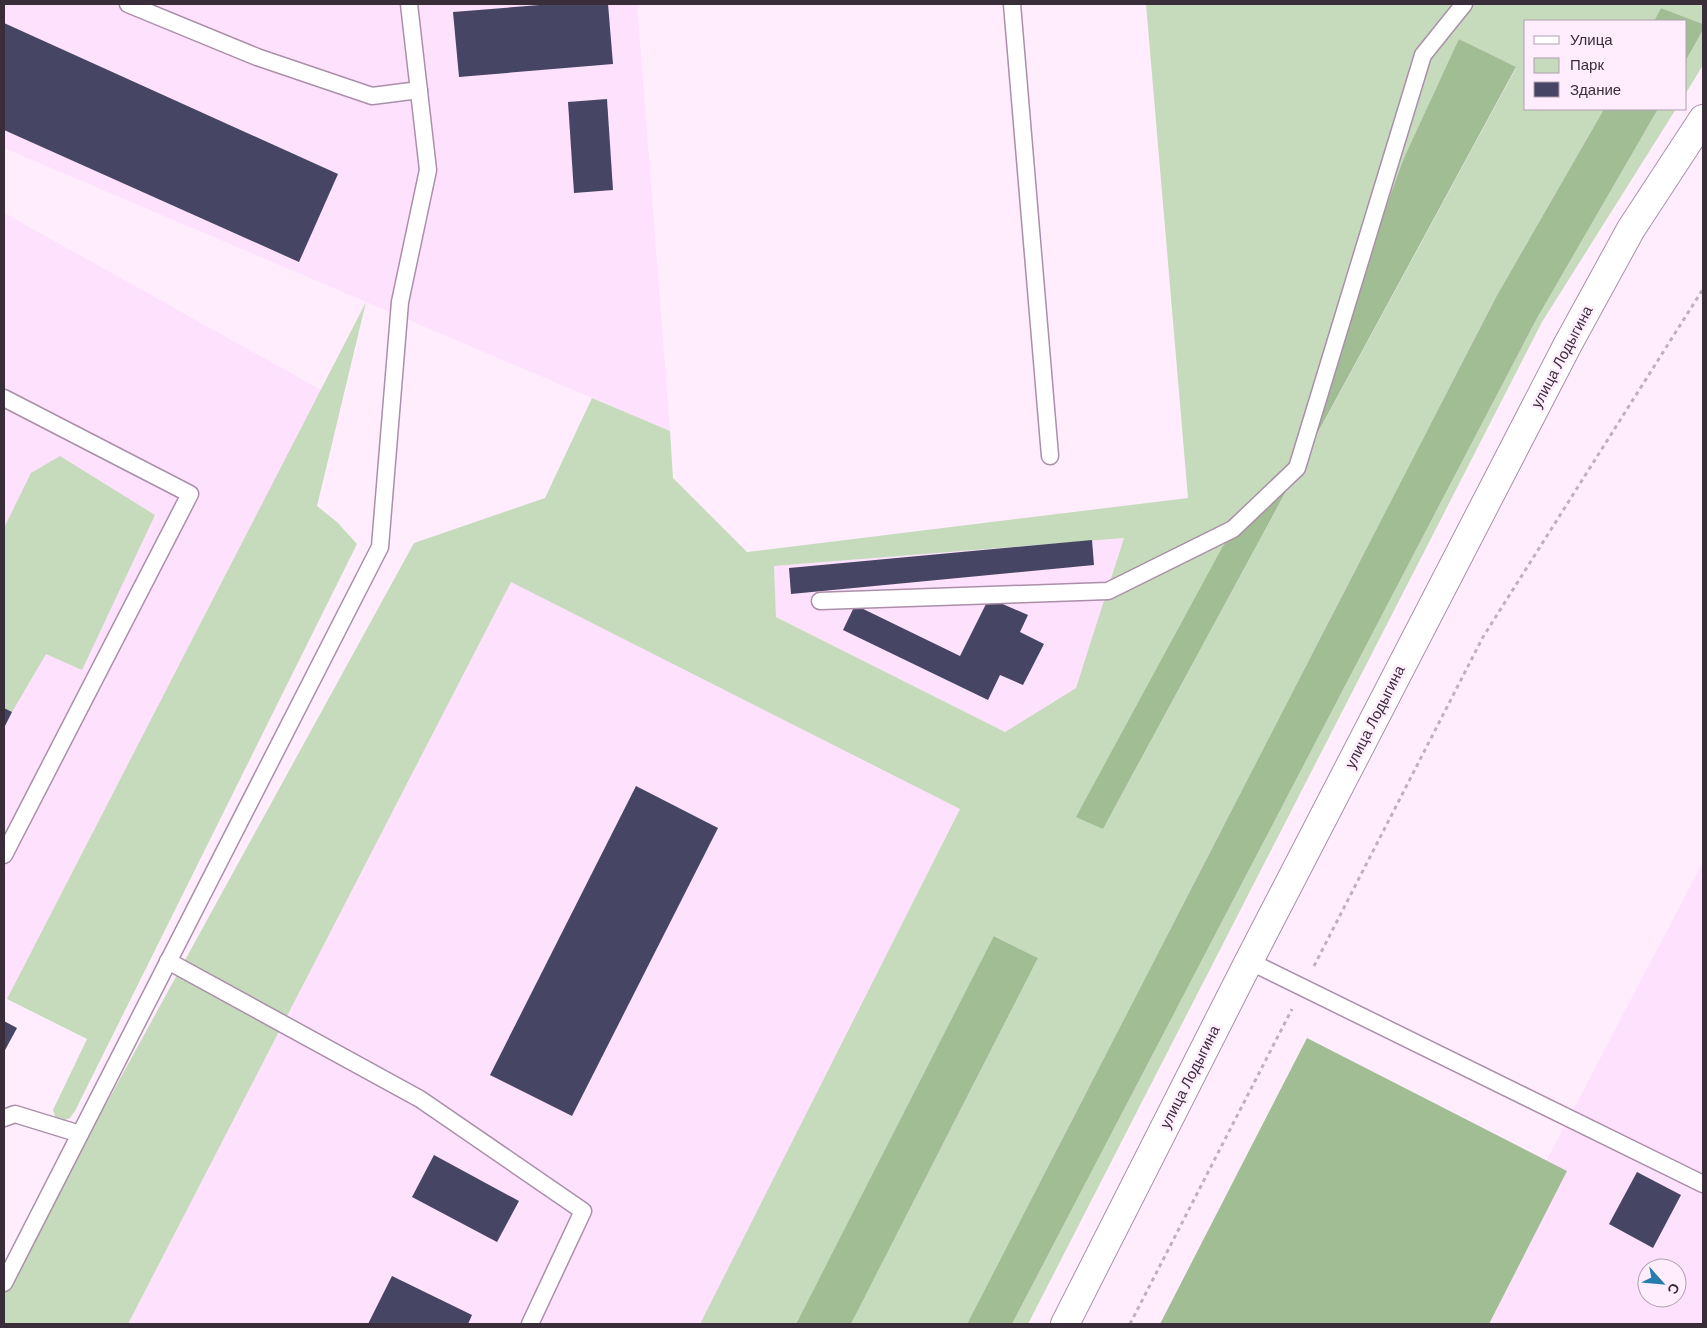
<svg xmlns="http://www.w3.org/2000/svg" width="1707" height="1328" viewBox="0 0 1707 1328" font-family="'DM Sans',sans-serif">
	<style>
		.built { fill: #fee1fd; fill-rule: evenodd }
		.green { fill: #c6dbbc; fill-rule: evenodd }
		.forest { fill: #a1bd94 }
		.building { fill: #464563 }
		.lines { fill: none; stroke-linecap: round; stroke-linejoin: round }
		.lane-casing { stroke: #ab8faa; stroke-width: 19 }
		.primary-casing { stroke: #ab8faa; stroke-width: 30 }
		.path { stroke: #c0b0bf; stroke-width: 3; stroke-dasharray: 4 4; stroke-linecap: butt }
		.lane { stroke: #fff; stroke-width: 16 }
		.primary { stroke: #fff; stroke-width: 28 }
		.labels { text-anchor: middle; dominant-baseline: central; stroke-width: 5; stroke-linejoin: round; paint-order: stroke }
		.street-label { font-size: 15px; fill: #382d38; stroke: #ffedfe }
	</style>
	<rect width="100%" height="100%" fill="#ffedfe"/>
	<g class="built">
		<path d="M 4,4 L 637,4 L 670,431 L 4,148 Z"/>
		<path d="M 4,213 L 321,390 L 7,999 L 4,997 Z"/>
		<path d="M 1125,538 L 1076,688 L 1005,732 L 776,617 L 774,566 Z"/>
		<path d="M 510,581 L 960,809 L 700,1324 L 128,1324 Z"/>
		<path d="M 1703,862 L 1703,1324 L 1461,1324 ZM 1647,1268 L 1677,1268 L 1677,1298 L 1647,1298 Z"/>
	</g>
	<g class="green">
		<path d="M 1146,4 L 1703,4 L 1703,24 L 1661,8 L 1654,21 L 1526,21 L 1526,109 L 1604,109 L 1496,297 L 967,1324 L 851,1324 L 1038,958 L 995,936 L 796,1324 L 700,1324 L 960,809 L 511,582 L 128,1324 L 4,1324 L 4,1290 L 414,543 L 545,498 L 592,398 L 670,431 L 673,478 L 747,552 L 1188,498 ZM 1459,39 L 1516,68 L 1103,829 L 1301,440 ZM 1124,538 L 1076,688 L 1005,732 L 776,617 L 774,566 Z"/>
		<path d="M 1703,30 L 1703,65 L 1686,93 L 1686,60 Z"/>
		<path d="M 1658,109 L 1676,109 L 1542,322 L 1028,1324 L 1012,1324 L 1536,320 Z"/>
		<path d="M 366,302 L 317,506 L 337,522 L 357,544 L 75,1111 L 70,1118 L 63,1121 L 56,1119 L 53,1110 L 87,1039 L 7,999 Z"/>
		<path d="M 60,456 L 155,515 L 82,670 L 46,654 L 12,712 L 4,708 L 4,528 L 31,473 Z"/>
	</g>
	<g class="forest">
		<path d="M 1661,8 L 1703,24 L 1703,30 L 1686,60 L 1686,21 L 1654,21 Z"/>
		<path d="M 1459,39 L 1516,67 L 1103,829 L 1076,817 L 1223,546 L 1272,494 L 1301,440 L 1404,158 Z"/>
		<path d="M 1604,109 L 1658,109 L 1536,320 L 1012,1324 L 967,1324 L 1496,297 Z"/>
		<path d="M 994,936 L 1038,958 L 851,1324 L 796,1324 Z"/>
		<path d="M 1307,1038 L 1567,1171 L 1489,1324 L 1160,1324 Z"/>
	</g>
	<g class="building">
		<path d="M 552,4 L 608,4 L 613,64 L 459,77 L 453,12 Z"/>
		<path d="M 4,23 L 338,174 L 299,262 L 4,130 Z"/>
		<path d="M 607,99 L 613,190 L 574,193 L 568,102 Z"/>
		<path d="M 1092,540 L 1094,565 L 791,594 L 789,568 Z"/>
		<path d="M 989,598 L 1028,615 L 1020,632 L 1044,644 L 1023,685 L 1000,675 L 988,700 L 843,630 L 855,605 L 960,656 Z"/>
		<path d="M 4,708 L 12,712 L 4,728 Z"/>
		<path d="M 636,786 L 718,828 L 572,1116 L 490,1075 Z"/>
		<path d="M 4,1021 L 17,1028 L 4,1052 Z"/>
		<path d="M 434,1155 L 519,1201 L 497,1242 L 412,1197 Z"/>
		<path d="M 1637,1172 L 1681,1195 L 1653,1248 L 1609,1224 Z"/>
		<path d="M 392,1276 L 472,1315 L 468,1324 L 368,1324 Z"/>
	</g>
	<g class="lines">
		<g class="lane-casing">
			<g id="lane">
				<path d="M 128,4 L 257,57 L 372,96 L 419,90"/>
				<path d="M 1012,4 L 1050,456"/>
				<path d="M 4,398 L 190,494 L 4,855"/>
				<path d="M 820,601 L 1108,591 L 1233,529 L 1297,468 L 1423,55 L 1464,4"/>
				<path d="M 168,961 L 420,1099 L 583,1211 L 530,1324"/>
				<path d="M 1249,961 L 1703,1184"/>
				<path d="M 4,1118 L 15,1114 L 80,1134"/>
				<path d="M 4,1283 L 380,547 L 400,302 L 428,170 L 409,4"/>
			</g>
		</g>
		<g class="primary-casing">
			<path id="primary" d="M 1065,1324 L 1249,961 L 1568,344 L 1631,229 L 1703,119"/>
		</g>
		<g class="path">
			<path d="M 1314,966 L 1483,637 L 1703,289"/>
			<path d="M 1130,1324 L 1292,1009"/>
		</g>
		<use href="#lane" class="lane"/>
		<use href="#primary" class="primary"/>
	</g>
	<g class="labels">
		<g class="street-label">
			<text transform="translate(1562 357) rotate(-62)">улица Лодыгина</text>
			<text transform="translate(1375 717) rotate(-63)">улица Лодыгина</text>
			<text transform="translate(1190 1077) rotate(-63)">улица Лодыгина</text>
		</g>
	</g>
	<rect width="1707" height="1328" fill="none" stroke="#382d38" stroke-width="10"/>
	<rect x="1524" y="20" width="162" height="90" fill="#ffedfe" stroke="#afa0af"/>
	<rect x="1534" y="36" width="25" height="8" fill="#ffffff" stroke="#afa0af"/>
	<text x="1570" y="45" font-size="15" fill="#382d38">Улица</text>
	<rect x="1534" y="58" width="25" height="15" fill="#c6dbbc" stroke="#afa0af"/>
	<text x="1570" y="70" font-size="15" fill="#382d38">Парк</text>
	<rect x="1534" y="82" width="25" height="15" fill="#464563" stroke="#afa0af"/>
	<text x="1570" y="95" font-size="15" fill="#382d38">Здание</text>
	<g transform="translate(1662 1283) rotate(117)"><circle r="24" fill="#ffedfe" stroke="#afa0af"/>
	<path d="M0-4L9 19L0 12L-9 19Z" fill="#267cac"/>
	<text y="-8" font-size="14" font-weight="bold" text-anchor="middle" fill="#382d38">С</text>
	</g>
</svg>
